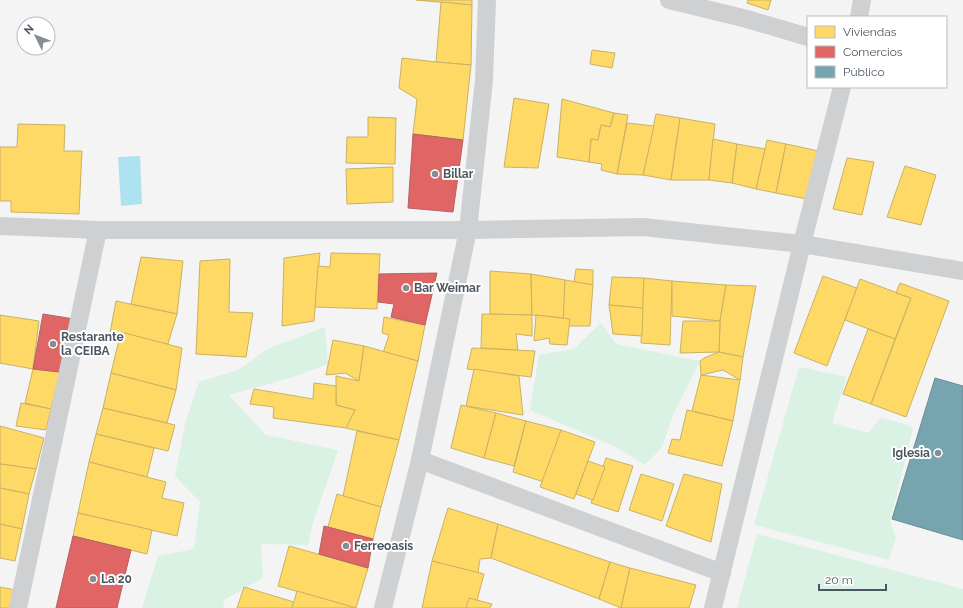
<svg xmlns="http://www.w3.org/2000/svg" width="963" height="608" viewBox="0 0 963 608" font-family="Raleway,sans-serif">
	<style>
		.green { fill: #d9f2e3 }
		.water { fill: #aee2f0 }
		.homes { fill: #ffd966; stroke: #c9b264 }
		.shops { fill: #e06666; stroke: #b36164 }
		.public { fill: #76a5af; stroke: #698d98 }
		.lines { fill: none; stroke-linecap: round; stroke-linejoin: round }
		.minor { stroke: #ced0d2; stroke-width: 18 }
		.poi-dot { fill: #868d94; stroke: #fff; stroke-width: 1.5 }
		.labels { text-anchor: middle; dominant-baseline: central; stroke-width: 4; stroke-linejoin: round; paint-order: stroke }
		.poi-label { font-size: 12px; font-weight: bold; fill: #4a5661; stroke: #fff; text-anchor: start }
	</style>
	<rect width="100%" height="100%" fill="#f4f4f4"/>
	<g class="green">
		<path d="M 601,323 L 616,344 L 700,361 L 673,415 L 662,447 L 645,465 L 618,448 L 530,410 L 539,355 L 574,349 Z"/>
		<path d="M 325,327 L 328,364 L 293,377 L 229,395 L 266,435 L 338,450 L 313,523 L 308,545 L 261,544 L 263,578 L 224,600 L 223,608 L 142,608 L 158,556 L 194,549 L 200,502 L 175,476 L 185,424 L 199,382 L 238,370 L 267,349 Z"/>
		<path d="M 799,367 L 847,377 L 832,423 L 868,433 L 881,418 L 909,425 L 913,429 L 890,521 L 896,538 L 889,560 L 754,525 Z"/>
		<path d="M 757,534 L 963,589 L 963,608 L 737,608 Z"/>
	</g>
	<path class="water" d="M 140,156 L 142,204 L 121,206 L 118,157 Z"/>
	<g class="homes">
		<path d="M 416,0 L 472,0 L 472,5 Z"/>
		<path d="M 748,0 L 771,0 L 768,10 L 747,3 Z"/>
		<path d="M 441,2 L 472,5 L 471,65 L 436,62 Z"/>
		<path d="M 592,50 L 615,53 L 612,68 L 590,64 Z"/>
		<path d="M 402,58 L 436,62 L 471,65 L 463,140 L 413,134 L 417,99 L 399,88 Z"/>
		<path d="M 514,98 L 549,104 L 538,168 L 504,167 Z"/>
		<path d="M 562,99 L 614,113 L 610,127 L 601,125 L 598,140 L 591,139 L 589,162 L 557,157 Z"/>
		<path d="M 614,113 L 628,115 L 617,174 L 601,170 L 602,164 L 589,162 L 591,139 L 598,140 L 601,125 L 610,127 Z"/>
		<path d="M 656,114 L 680,118 L 671,180 L 643,175 Z"/>
		<path d="M 368,117 L 396,118 L 395,164 L 346,163 L 347,137 L 368,137 Z"/>
		<path d="M 680,118 L 715,124 L 709,180 L 671,180 Z"/>
		<path d="M 627,123 L 654,126 L 643,175 L 617,174 Z"/>
		<path d="M 18,124 L 65,125 L 64,151 L 82,151 L 79,214 L 11,212 L 11,201 L 0,201 L 0,147 L 17,147 Z"/>
		<path d="M 713,139 L 737,144 L 732,183 L 709,180 Z"/>
		<path d="M 767,140 L 786,144 L 776,193 L 756,189 Z"/>
		<path d="M 737,144 L 765,149 L 756,189 L 732,183 Z"/>
		<path d="M 786,144 L 823,152 L 812,200 L 776,193 Z"/>
		<path d="M 847,158 L 874,162 L 862,215 L 833,209 Z"/>
		<path d="M 905,166 L 936,175 L 921,225 L 887,217 Z"/>
		<path d="M 393,167 L 393,202 L 347,204 L 346,169 Z"/>
		<path d="M 320,253 L 314,321 L 282,326 L 284,258 Z"/>
		<path d="M 331,253 L 380,254 L 377,309 L 315,307 L 318,266 L 330,267 Z"/>
		<path d="M 141,257 L 183,261 L 177,314 L 131,304 Z"/>
		<path d="M 230,259 L 229,312 L 253,313 L 246,357 L 196,354 L 200,261 Z"/>
		<path d="M 576,269 L 593,270 L 593,285 L 574,282 Z"/>
		<path d="M 490,271 L 531,274 L 532,315 L 490,314 Z"/>
		<path d="M 531,274 L 565,280 L 564,318 L 532,315 Z"/>
		<path d="M 823,276 L 857,288 L 827,366 L 794,353 Z"/>
		<path d="M 612,277 L 644,278 L 643,308 L 609,305 Z"/>
		<path d="M 644,278 L 672,281 L 670,345 L 641,343 Z"/>
		<path d="M 860,279 L 911,298 L 895,339 L 845,320 Z"/>
		<path d="M 565,280 L 593,285 L 590,326 L 563,326 Z"/>
		<path d="M 672,281 L 726,285 L 720,321 L 672,316 Z"/>
		<path d="M 900,283 L 949,301 L 906,417 L 871,404 L 911,298 L 896,293 Z"/>
		<path d="M 726,285 L 756,286 L 743,357 L 719,352 L 720,321 Z"/>
		<path d="M 116,301 L 177,314 L 168,344 L 110,333 Z"/>
		<path d="M 609,305 L 643,308 L 642,336 L 613,334 Z"/>
		<path d="M 482,314 L 532,315 L 532,336 L 516,334 L 518,350 L 481,348 Z"/>
		<path d="M 0,315 L 39,321 L 33,369 L 0,363 Z"/>
		<path d="M 536,315 L 570,319 L 567,345 L 550,344 L 549,338 L 534,341 Z"/>
		<path d="M 384,317 L 425,325 L 418,361 L 383,353 L 389,335 L 382,333 Z"/>
		<path d="M 683,321 L 720,321 L 719,352 L 680,353 Z"/>
		<path d="M 868,329 L 895,339 L 871,404 L 843,394 Z"/>
		<path d="M 121,332 L 182,348 L 176,390 L 111,373 Z"/>
		<path d="M 333,340 L 364,346 L 359,381 L 345,373 L 326,375 Z"/>
		<path d="M 364,346 L 418,361 L 399,440 L 346,428 L 355,410 L 336,405 L 336,376 L 359,381 Z"/>
		<path d="M 472,348 L 535,351 L 531,377 L 467,369 Z"/>
		<path d="M 719,352 L 743,357 L 740,380 L 723,370 L 701,375 L 700,361 L 704,358 Z"/>
		<path d="M 33,369 L 60,372 L 51,409 L 25,403 Z"/>
		<path d="M 474,369 L 519,376 L 523,415 L 466,406 Z"/>
		<path d="M 111,373 L 176,390 L 167,423 L 103,408 Z"/>
		<path d="M 701,375 L 740,380 L 733,421 L 692,411 Z"/>
		<path d="M 314,383 L 336,386 L 336,405 L 355,410 L 346,428 L 273,418 L 274,407 L 250,404 L 254,389 L 313,399 Z"/>
		<path d="M 21,403 L 51,409 L 46,430 L 16,426 Z"/>
		<path d="M 461,405 L 496,413 L 484,458 L 451,448 Z"/>
		<path d="M 103,408 L 175,425 L 168,451 L 96,434 Z"/>
		<path d="M 687,410 L 733,421 L 722,466 L 668,453 L 672,439 L 680,440 Z"/>
		<path d="M 496,413 L 526,421 L 514,466 L 484,458 Z"/>
		<path d="M 526,421 L 561,430 L 544,482 L 513,472 Z"/>
		<path d="M 0,426 L 44,438 L 36,469 L 0,464 Z"/>
		<path d="M 561,430 L 595,442 L 574,499 L 540,487 Z"/>
		<path d="M 357,431 L 399,440 L 381,507 L 343,496 Z"/>
		<path d="M 96,434 L 154,448 L 147,477 L 89,462 Z"/>
		<path d="M 606,458 L 633,466 L 618,512 L 591,503 Z"/>
		<path d="M 588,461 L 605,467 L 593,500 L 576,494 Z"/>
		<path d="M 89,462 L 166,482 L 162,498 L 184,503 L 177,536 L 78,513 Z"/>
		<path d="M 0,464 L 36,469 L 29,494 L 0,488 Z"/>
		<path d="M 641,474 L 674,484 L 662,521 L 629,510 Z"/>
		<path d="M 684,474 L 722,484 L 711,542 L 666,526 Z"/>
		<path d="M 0,488 L 29,494 L 22,529 L 0,524 Z"/>
		<path d="M 337,494 L 381,507 L 373,539 L 328,527 Z"/>
		<path d="M 448,508 L 498,524 L 491,558 L 480,559 L 478,573 L 432,561 Z"/>
		<path d="M 78,513 L 152,530 L 147,554 L 73,536 Z"/>
		<path d="M 0,524 L 22,529 L 15,561 L 0,558 Z"/>
		<path d="M 498,524 L 610,562 L 599,599 L 491,558 Z"/>
		<path d="M 289,546 L 368,568 L 356,608 L 278,586 Z"/>
		<path d="M 432,561 L 484,574 L 475,608 L 422,608 Z"/>
		<path d="M 610,562 L 630,568 L 621,608 L 599,599 Z"/>
		<path d="M 630,568 L 696,585 L 689,608 L 621,608 Z"/>
		<path d="M 0,587 L 21,591 L 17,608 L 0,608 Z"/>
		<path d="M 244,587 L 294,602 L 292,608 L 237,608 Z"/>
		<path d="M 297,591 L 356,608 L 292,608 Z"/>
		<path d="M 469,598 L 492,604 L 490,608 L 466,608 Z"/>
	</g>
	<g class="shops">
		<path d="M 413,134 L 463,140 L 453,212 L 408,208 Z"/>
		<path d="M 437,273 L 425,325 L 391,317 L 394,304 L 378,302 L 379,274 Z"/>
		<path d="M 43,314 L 74,319 L 60,372 L 33,369 Z"/>
		<path d="M 324,526 L 373,539 L 368,568 L 319,554 Z"/>
		<path d="M 73,536 L 131,550 L 117,608 L 56,608 Z"/>
	</g>
	<path class="public" d="M 935,378 L 963,386 L 963,540 L 892,519 Z"/>
	<g class="lines">
		<g class="minor">
			<path d="M 669,0 L 747,19 L 808,37"/>
			<path d="M 859,17 L 862,0"/>
			<path d="M 0,226 L 98,230 L 468,230 L 643,227 L 802,244 L 963,271"/>
			<path d="M 420,460 L 722,573"/>
			<path d="M 18,608 L 98,230"/>
			<path d="M 383,608 L 420,460 L 468,230 L 484,80 L 487,0"/>
			<path d="M 713,608 L 802,244 L 842,87"/>
		</g>
	</g>
	<g class="poi-dot">
		<circle cx="435" cy="174" r="4"/>
		<circle cx="406" cy="288" r="4"/>
		<circle cx="53" cy="344" r="4"/>
		<circle cx="938" cy="453" r="4"/>
		<circle cx="346" cy="546" r="4"/>
		<circle cx="93" cy="579" r="4"/>
	</g>
	<g class="labels">
		<g class="poi-label">
			<text x="443" y="174">Billar</text>
			<text x="414" y="288">Bar Weimar</text>
			<text x="61" y="337">Restarante<tspan x="61" dy="14">la CEIBA</tspan></text>
			<text x="930" y="453" text-anchor="end">Iglesia</text>
			<text x="354" y="546">Ferreoasis</text>
			<text x="101" y="579">La 20</text>
		</g>
	</g>
	<rect x="807" y="16" width="140" height="72" fill="#ffffff" stroke="#b7bbc0"/>
	<rect x="815" y="26" width="20" height="12" fill="#ffd966" stroke="#b7bbc0"/>
	<text x="843" y="36" font-size="12" fill="#4a5661">Viviendas</text>
	<rect x="815" y="46" width="20" height="12" fill="#e06666" stroke="#b7bbc0"/>
	<text x="843" y="56" font-size="12" fill="#4a5661">Comercios</text>
	<rect x="815" y="66" width="20" height="12" fill="#76a5af" stroke="#b7bbc0"/>
	<text x="843" y="76" font-size="12" fill="#4a5661">Público</text>
	<g transform="translate(36 36) rotate(313)"><circle r="19" fill="#ffffff" stroke="#b7bbc0"/>
	<path d="M0-3L7 15L0 10L-7 15Z" fill="#868d94"/>
	<text y="-6" font-size="11" font-weight="bold" text-anchor="middle" fill="#4a5661">N</text>
	</g>
	<path d="M819 584v6h67v-6" fill="none" stroke="#4a5661" stroke-width="2"/>
	<text x="825" y="584" font-size="12" fill="#4a5661" stroke="#ffffff" stroke-width="3" paint-order="stroke">20 m</text>
</svg>
